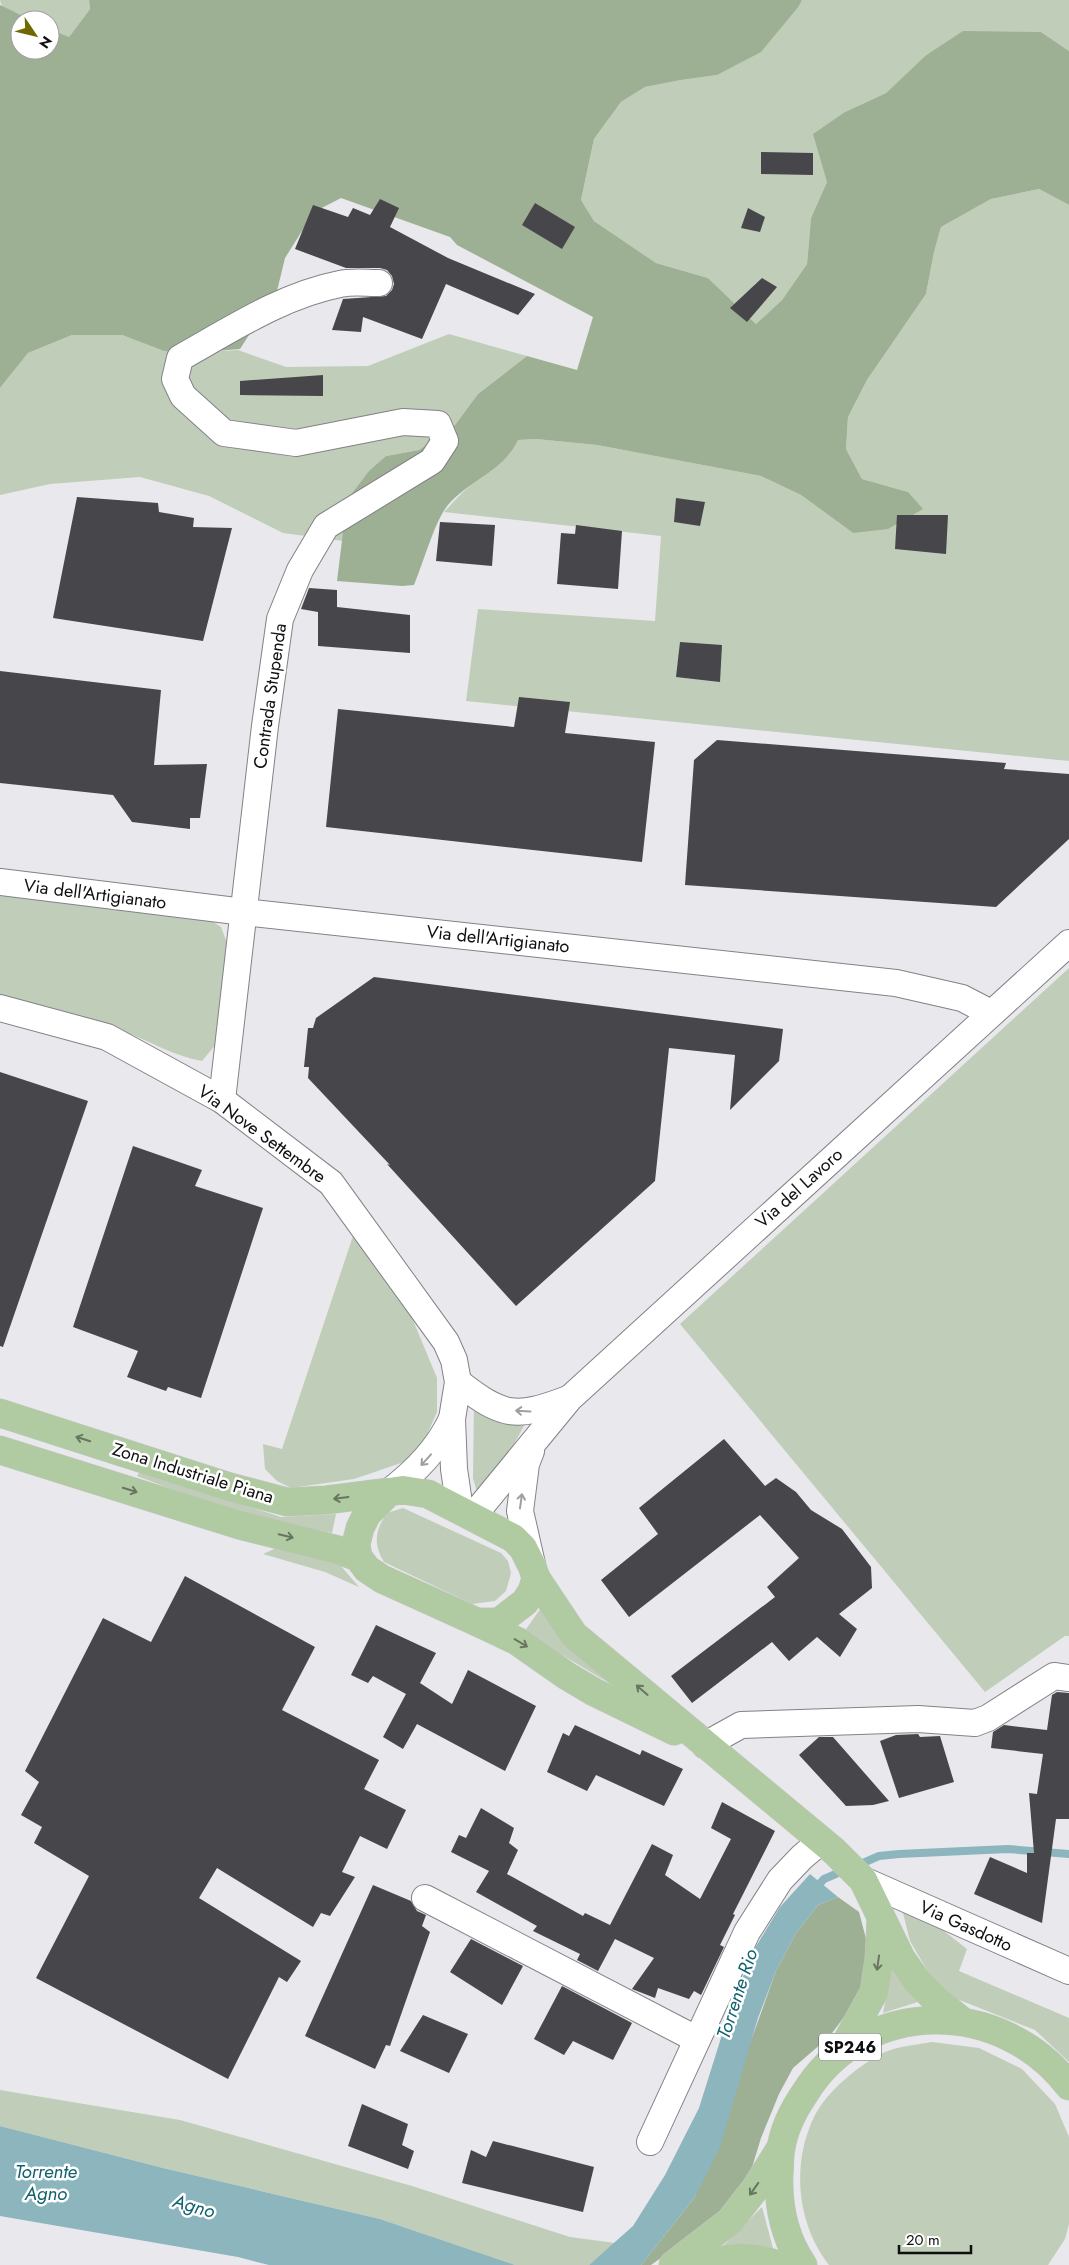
<svg xmlns="http://www.w3.org/2000/svg" width="1069" height="2265" viewBox="0 0 1069 2265" font-family="Jost,sans-serif">
	<style>
		.green { fill: #c0ceb9 }
		.forest { fill: #9db094 }
		.water { fill: #8db5bd }
		.lines { fill: none; stroke-linecap: round; stroke-linejoin: round }
		.stream { stroke: #8db5bd; stroke-width: 8 }
		.building { fill: #47464a }
		.minor-casing { stroke: #828287; stroke-width: 28 }
		.major-casing { stroke: #c5c5c6; stroke-width: 29 }
		.minor { stroke: #fff; stroke-width: 26 }
		.major { stroke: #b0cba1; stroke-width: 28 }
		.oneway { stroke: #9f9fa0 }
		.oneway2 { stroke: #687660 }
		.labels { text-anchor: middle; dominant-baseline: central; stroke-width: 5; stroke-linejoin: round; paint-order: stroke }
		.shield { fill: #fff; stroke: #575758; stroke-width: 1 }
		.shield-label { font-size: 16px; font-weight: bold; fill: #0f0f11 }
		.street-label { font-size: 18px; fill: #0f0f11; stroke: #fff }
		.water-label { font-size: 19px; font-style: italic; fill: #12626f; stroke: #fff }
	</style>
	<rect width="100%" height="100%" fill="#e8e8ed"/>
	<g class="green">
		<path d="M 0,0 L 89,0 L 90,9 L 69,37 L 50,29 L 50,20 L 31,20 L 2,7 Z"/>
		<path d="M 802,0 L 1069,0 L 1069,51 L 1041,32 L 925,56 L 886,93 L 845,112 L 827,182 L 811,218 L 807,264 L 782,300 L 756,324 L 708,278 L 656,263 L 594,221 L 581,200 L 594,139 L 621,102 L 645,87 L 681,80 L 717,75 L 799,6 Z"/>
		<path d="M 1039,189 L 1069,205 L 1069,761 L 466,701 L 478,609 L 655,621 L 661,536 L 444,512 C 453,503 462,491 473,484 C 492,470 507,463 517,440 L 536,439 L 597,445 L 761,476 L 801,495 L 853,533 L 908,492 L 862,479 L 846,449 L 848,417 L 867,380 L 926,294 L 934,252 L 941,227 L 991,199 Z"/>
		<path d="M 449,334 L 527,356 L 478,394 L 455,425 L 419,450 L 386,456 L 347,500 L 343,541 L 283,533 L 209,496 L 140,477 L 50,484 L 0,495 L 0,388 L 28,353 L 72,335 L 122,335 L 164,351 L 193,353 L 238,350 L 286,367 L 368,366 Z"/>
		<path d="M 0,895 L 209,919 L 221,927 L 230,951 L 217,1043 L 202,1061 C 173,1056 150,1041 123,1031 C 82,1015 42,1005 0,995 Z"/>
		<path d="M 1069,968 L 1069,1636 L 1065,1636 L 985,1692 L 680,1324 Z"/>
		<path d="M 353,1236 L 361,1241 L 412,1318 L 437,1378 L 437,1412 L 425,1439 L 404,1462 L 354,1479 L 291,1488 L 277,1481 L 265,1469 L 263,1444 L 282,1449 Z"/>
		<path d="M 474,1402 L 525,1424 L 488,1492 L 477,1492 L 473,1478 Z"/>
		<path d="M 140,1471 L 281,1517 L 336,1514 L 332,1533 L 240,1515 L 137,1476 Z"/>
		<path d="M 403,1508 L 501,1553 L 508,1561 L 511,1573 L 506,1591 L 495,1601 L 472,1604 L 384,1562 C 373,1544 375,1530 387,1513 Z"/>
		<path d="M 281,1546 L 340,1565 L 359,1587 L 325,1572 L 263,1554 Z"/>
		<path d="M 541,1608 L 624,1692 L 524,1632 Z"/>
		<path d="M 902,1909 L 940,1928 L 967,1949 L 959,1971 L 1069,2018 L 1069,2062 L 1035,2030 L 957,1999 L 931,1977 L 910,1941 Z"/>
		<path d="M 893,1959 L 921,2001 L 883,2013 Z"/>
		<path d="M 932,2042 L 979,2048 L 1022,2069 L 1055,2104 L 1069,2137 L 1069,2224 L 1065,2239 L 1048,2265 L 829,2265 C 797,2224 791,2165 814,2117 C 827,2091 858,2066 883,2053 C 897,2046 917,2045 932,2042 Z"/>
		<path d="M 0,2090 L 180,2120 L 412,2186 L 570,2237 L 615,2243 L 589,2265 L 515,2265 L 380,2219 L 163,2168 L 0,2126 Z"/>
		<path d="M 762,2207 L 773,2248 L 721,2248 Z"/>
	</g>
	<g class="forest">
		<path d="M 89,0 L 802,0 L 799,6 L 761,52 L 717,75 L 681,80 L 645,87 L 621,102 L 594,139 L 581,200 L 594,221 L 656,263 L 708,278 L 756,324 L 782,300 L 807,264 L 811,218 L 827,182 L 813,134 L 845,112 L 886,93 L 925,56 L 963,31 L 1041,32 L 1069,51 L 1069,205 L 1039,189 L 991,199 L 941,227 L 934,252 L 926,294 L 867,380 L 848,417 L 846,449 L 862,479 L 908,492 L 923,509 L 888,529 L 853,533 L 801,495 L 761,476 L 597,445 L 536,439 L 518,440 C 501,476 462,482 443,512 C 432,531 423,563 414,585 L 402,586 L 337,581 L 347,500 L 369,471 L 386,456 L 419,450 L 455,425 L 478,394 L 527,356 L 577,370 L 593,317 L 457,245 L 450,237 L 341,198 L 314,212 L 285,258 L 277,291 L 240,349 L 193,353 L 164,351 L 122,335 L 72,335 L 28,353 L 0,388 L 0,5 L 31,20 L 20,20 L 20,50 L 50,50 L 50,29 L 69,37 L 90,9 Z"/>
		<path d="M 838,1897 L 859,1912 L 871,1958 L 857,2000 L 829,2037 L 793,2068 L 779,2094 L 761,2138 L 750,2174 L 728,2203 L 704,2227 L 651,2265 L 641,2265 L 695,2197 L 776,1971 L 796,1933 L 818,1905 Z"/>
	</g>
	<g class="water">
		<path d="M 810,1874 L 838,1897 L 818,1905 L 796,1933 L 776,1971 L 758,2018 L 720,2147 L 695,2197 L 641,2265 L 589,2265 L 633,2226 L 665,2175 L 699,2108 L 732,2003 L 755,1948 L 780,1907 Z"/>
		<path d="M 0,2126 L 163,2168 L 380,2219 L 515,2265 L 269,2265 L 238,2257 L 0,2216 Z"/>
	</g>
	<g class="lines">
		<g class="stream">
			<path d="M 856,1866 L 879,1856 L 899,1854 L 1008,1849 L 1069,1854"/>
			<path d="M 815,1889 L 824,1879 L 845,1870"/>
		</g>
	</g>
	<g class="building">
		<path d="M 761,152 L 813,153 L 813,175 L 761,174 Z"/>
		<path d="M 380,199 L 399,208 L 390,227 L 448,258 L 535,294 L 518,315 L 446,284 L 422,339 L 363,317 L 361,332 L 332,330 L 343,299 L 386,296 L 392,290 L 394,284 L 392,276 L 387,270 L 380,268 L 346,268 L 295,249 L 313,205 L 348,217 L 353,208 L 370,215 Z"/>
		<path d="M 535,203 L 575,227 L 562,249 L 522,225 Z"/>
		<path d="M 748,208 L 765,217 L 760,232 L 741,228 Z"/>
		<path d="M 762,278 L 777,287 L 747,322 L 730,308 Z"/>
		<path d="M 323,375 L 323,396 L 240,395 L 240,381 Z"/>
		<path d="M 77,497 L 158,503 L 159,512 L 194,518 L 193,527 L 232,528 L 203,641 L 53,618 Z"/>
		<path d="M 676,498 L 705,502 L 700,526 L 674,522 Z"/>
		<path d="M 897,515 L 948,515 L 946,554 L 895,549 Z"/>
		<path d="M 440,522 L 495,525 L 492,566 L 436,561 Z"/>
		<path d="M 576,525 L 622,531 L 618,589 L 557,584 L 561,533 L 575,534 Z"/>
		<path d="M 309,588 L 337,590 L 337,607 L 410,615 L 410,653 L 318,646 L 318,612 L 301,609 Z"/>
		<path d="M 680,642 L 722,645 L 720,682 L 676,677 Z"/>
		<path d="M 0,671 L 161,690 L 154,765 L 207,764 L 200,818 L 190,818 L 190,829 L 132,822 L 113,795 L 0,783 Z"/>
		<path d="M 519,697 L 570,702 L 565,733 L 655,742 L 642,862 L 326,827 L 338,709 L 514,727 Z"/>
		<path d="M 717,740 L 1006,763 L 1004,769 L 1069,774 L 1069,839 L 996,907 L 685,885 L 694,760 Z"/>
		<path d="M 374,977 L 783,1029 L 779,1061 L 730,1110 L 735,1055 L 669,1048 L 655,1181 L 516,1306 L 387,1164 L 390,1165 L 308,1078 L 309,1067 L 304,1067 L 308,1028 L 313,1028 L 316,1018 Z"/>
		<path d="M 0,1072 L 88,1101 L 3,1347 L 0,1346 Z"/>
		<path d="M 133,1146 L 202,1170 L 195,1186 L 263,1208 L 201,1398 L 168,1387 L 166,1391 L 127,1377 L 138,1351 L 73,1327 Z"/>
		<path d="M 724,1439 L 765,1486 L 776,1478 L 796,1492 L 811,1510 L 842,1529 L 871,1567 L 872,1588 L 839,1614 L 857,1629 L 840,1657 L 817,1637 L 789,1661 L 772,1642 L 692,1703 L 671,1676 L 775,1597 L 767,1587 L 799,1558 L 760,1515 L 629,1617 L 601,1580 L 658,1534 L 639,1508 Z"/>
		<path d="M 185,1576 L 315,1647 L 282,1710 L 379,1760 L 364,1789 L 406,1810 L 387,1849 L 360,1836 L 342,1872 L 355,1877 L 330,1916 L 321,1913 L 313,1927 L 217,1868 L 199,1898 L 301,1961 L 287,1982 L 279,1977 L 228,2079 L 36,1978 L 89,1876 L 34,1843 L 42,1827 L 21,1815 L 39,1782 L 25,1771 L 103,1618 L 151,1642 Z"/>
		<path d="M 376,1625 L 436,1653 L 420,1683 L 452,1704 L 468,1670 L 536,1706 L 505,1771 L 417,1724 L 403,1749 L 383,1737 L 406,1694 L 373,1676 L 368,1683 L 351,1675 Z"/>
		<path d="M 1057,1692 L 1069,1693 L 1069,1819 L 1056,1819 L 1042,1923 L 974,1894 L 990,1857 L 1027,1873 L 1027,1853 L 1034,1853 L 1029,1793 L 1037,1794 L 1043,1754 L 991,1748 L 993,1732 L 1004,1725 L 1047,1730 L 1052,1695 Z"/>
		<path d="M 575,1725 L 640,1755 L 642,1750 L 683,1769 L 664,1806 L 596,1775 L 587,1791 L 547,1772 L 563,1733 L 569,1736 Z"/>
		<path d="M 918,1734 L 920,1737 L 940,1736 L 954,1782 L 899,1798 L 880,1741 L 896,1735 Z"/>
		<path d="M 819,1737 L 833,1737 L 889,1801 L 873,1805 L 846,1806 L 799,1755 Z"/>
		<path d="M 722,1802 L 775,1831 L 733,1914 L 735,1915 L 720,1945 L 724,1947 L 701,1995 L 694,1991 L 689,1999 L 658,1988 L 655,1998 L 632,1989 L 654,1958 L 615,1939 L 598,1971 L 577,1960 L 580,1954 L 533,1931 L 537,1926 L 476,1892 L 489,1871 L 451,1852 L 459,1835 L 466,1838 L 481,1808 L 514,1828 L 509,1843 L 518,1850 L 507,1874 L 583,1916 L 585,1913 L 610,1925 L 652,1844 L 673,1855 L 665,1875 L 700,1899 L 731,1839 L 711,1828 Z"/>
		<path d="M 373,1885 L 411,1901 L 417,1911 L 426,1915 L 422,1926 L 430,1932 L 390,2046 L 386,2045 L 375,2069 L 305,2036 Z"/>
		<path d="M 471,1939 L 523,1966 L 502,2005 L 450,1972 Z"/>
		<path d="M 562,1986 L 632,2023 L 613,2060 L 573,2041 L 564,2055 L 534,2039 Z"/>
		<path d="M 423,2015 L 468,2034 L 449,2073 L 400,2051 Z"/>
		<path d="M 362,2104 L 408,2124 L 402,2145 L 414,2151 L 408,2169 L 348,2146 Z"/>
		<path d="M 493,2141 L 594,2167 L 583,2212 L 462,2183 L 471,2150 L 486,2157 Z"/>
	</g>
	<g class="lines">
		<g class="minor-casing">
			<g id="minor">
				<path d="M 0,882 L 244,912 L 896,983 L 962,998 L 991,1013"/>
				<path d="M 0,1008 L 107,1037 L 222,1100 L 331,1183 L 446,1342 L 454,1360 L 458,1382 L 452,1419 L 454,1469 L 460,1510"/>
				<path d="M 222,1100 L 265,726 L 280,619 L 300,570 L 326,526 L 432,461 L 445,441 L 438,424 L 403,422 L 296,443 L 224,433 L 183,396 L 175,379 L 180,358 C 230,330 283,295 340,284 C 352,281 366,283 379,283"/>
				<path d="M 458,1382 C 503,1417 515,1419 568,1399"/>
				<path d="M 531,1451 L 526,1464 L 520,1511 L 532,1564"/>
				<path d="M 389,1492 C 416,1471 437,1450 452,1419"/>
				<path d="M 473,1516 L 569,1399 L 1069,943"/>
				<path d="M 705,1745 L 741,1725 L 918,1719 L 975,1723 L 988,1718 L 1054,1676 L 1069,1678"/>
				<path d="M 863,1880 L 1069,1971"/>
				<path d="M 425,1898 L 696,2039"/>
				<path d="M 650,2142 L 747,1932 L 780,1880 L 802,1857 L 821,1841"/>
			</g>
		</g>
		<g class="major-casing">
			<g id="major">
				<path d="M 0,1413 L 230,1487 L 287,1502 L 326,1500 L 389,1492"/>
				<path d="M 0,1450 L 239,1525 L 335,1549 L 358,1557"/>
				<path d="M 403,1490 L 428,1494 L 513,1538 L 523,1548 L 532,1566 L 536,1578 L 532,1591 L 525,1602 L 499,1622 L 477,1622 L 382,1579 L 367,1569 L 358,1557 L 356,1544 L 360,1528 L 367,1514 L 389,1492 Z"/>
				<path d="M 536,1578 L 574,1635 L 834,1851 L 863,1880 L 901,1958 L 917,1981 L 936,2000 L 962,2021"/>
				<path d="M 477,1622 L 517,1641 L 567,1676 L 594,1692 L 674,1731"/>
				<path d="M 841,2052 L 874,1992 L 879,1959 L 881,1918"/>
				<path d="M 673,2265 L 730,2221 L 755,2189 L 780,2149"/>
				<path d="M 707,2265 C 735,2255 752,2256 779,2265"/>
				<path d="M 803,2265 C 785,2239 778,2206 779,2175 C 780,2166 779,2157 781,2148 C 784,2129 794,2109 805,2093 C 865,1996 1002,1998 1069,2086"/>
			</g>
		</g>
		<use href="#minor" class="minor"/>
		<use href="#major" class="major"/>
	</g>
	<defs><path id="oneway-shaft" d="M-6 0H5M1.5-3L5.5 0L1.5 3" fill="none" stroke-width="1.6" stroke-linecap="round" stroke-linejoin="round" transform="scale(1.25)"/></defs>
	<g class="oneway">
		<use href="#oneway-shaft" transform="translate(523 1411) rotate(-177)"/>
		<use href="#oneway-shaft" transform="translate(426 1460) rotate(132)"/>
		<use href="#oneway-shaft" transform="translate(521 1501) rotate(-82)"/>
	</g>
	<g class="oneway2">
		<use href="#oneway-shaft" transform="translate(83 1439) rotate(-162)"/>
		<use href="#oneway-shaft" transform="translate(130 1490) rotate(17)"/>
		<use href="#oneway-shaft" transform="translate(341 1498) rotate(173)"/>
		<use href="#oneway-shaft" transform="translate(286 1536) rotate(14)"/>
		<use href="#oneway-shaft" transform="translate(521 1643) rotate(31)"/>
		<use href="#oneway-shaft" transform="translate(642 1690) rotate(-139)"/>
		<use href="#oneway-shaft" transform="translate(878 1963) rotate(98)"/>
		<use href="#oneway-shaft" transform="translate(754 2189) rotate(125)"/>
	</g>
	<g class="labels">
		<rect class="shield" x="819" y="2033.5" width="62" height="27" rx="4"/>
		<g class="shield-label">
			<text x="850" y="2047">SP246</text>
		</g>
		<g class="street-label">
			<text transform="translate(270 696) rotate(-82)">Contrada Stupenda</text>
			<text transform="translate(95 894) rotate(7)">Via dell'Artigianato</text>
			<text transform="translate(498 939) rotate(6)">Via dell'Artigianato</text>
			<text transform="translate(262 1134) rotate(36)">Via Nove Settembre</text>
			<text transform="translate(799 1188) rotate(-42)">Via del Lavoro</text>
			<text transform="translate(193 1473) rotate(17)">Zona Industriale Piana</text>
			<text transform="translate(966 1926) rotate(24)">Via Gasdotto</text>
		</g>
		<g class="water-label">
			<text transform="translate(737 1994) rotate(-72)">Torrente Rio</text>
			<text x="46" y="2171">Torrente<tspan x="46" dy="22">Agno</tspan></text>
			<text transform="translate(194 2206) rotate(16)">Agno</text>
		</g>
	</g>
	<g transform="translate(35 35) rotate(125)"><circle r="24" fill="#ffffff" stroke="#9f9fa0"/>
	<path d="M0-4L9 19L0 12L-9 19Z" fill="#716900"/>
	<text y="-8" font-size="14" font-weight="bold" text-anchor="middle" fill="#0f0f11">N</text>
	</g>
	<path d="M899 2245v8h72v-8" fill="none" stroke="#0f0f11" stroke-width="2.5"/>
	<text x="906" y="2245" font-size="15" fill="#0f0f11" stroke="#ffffff" stroke-width="4" paint-order="stroke">20 m</text>
</svg>
